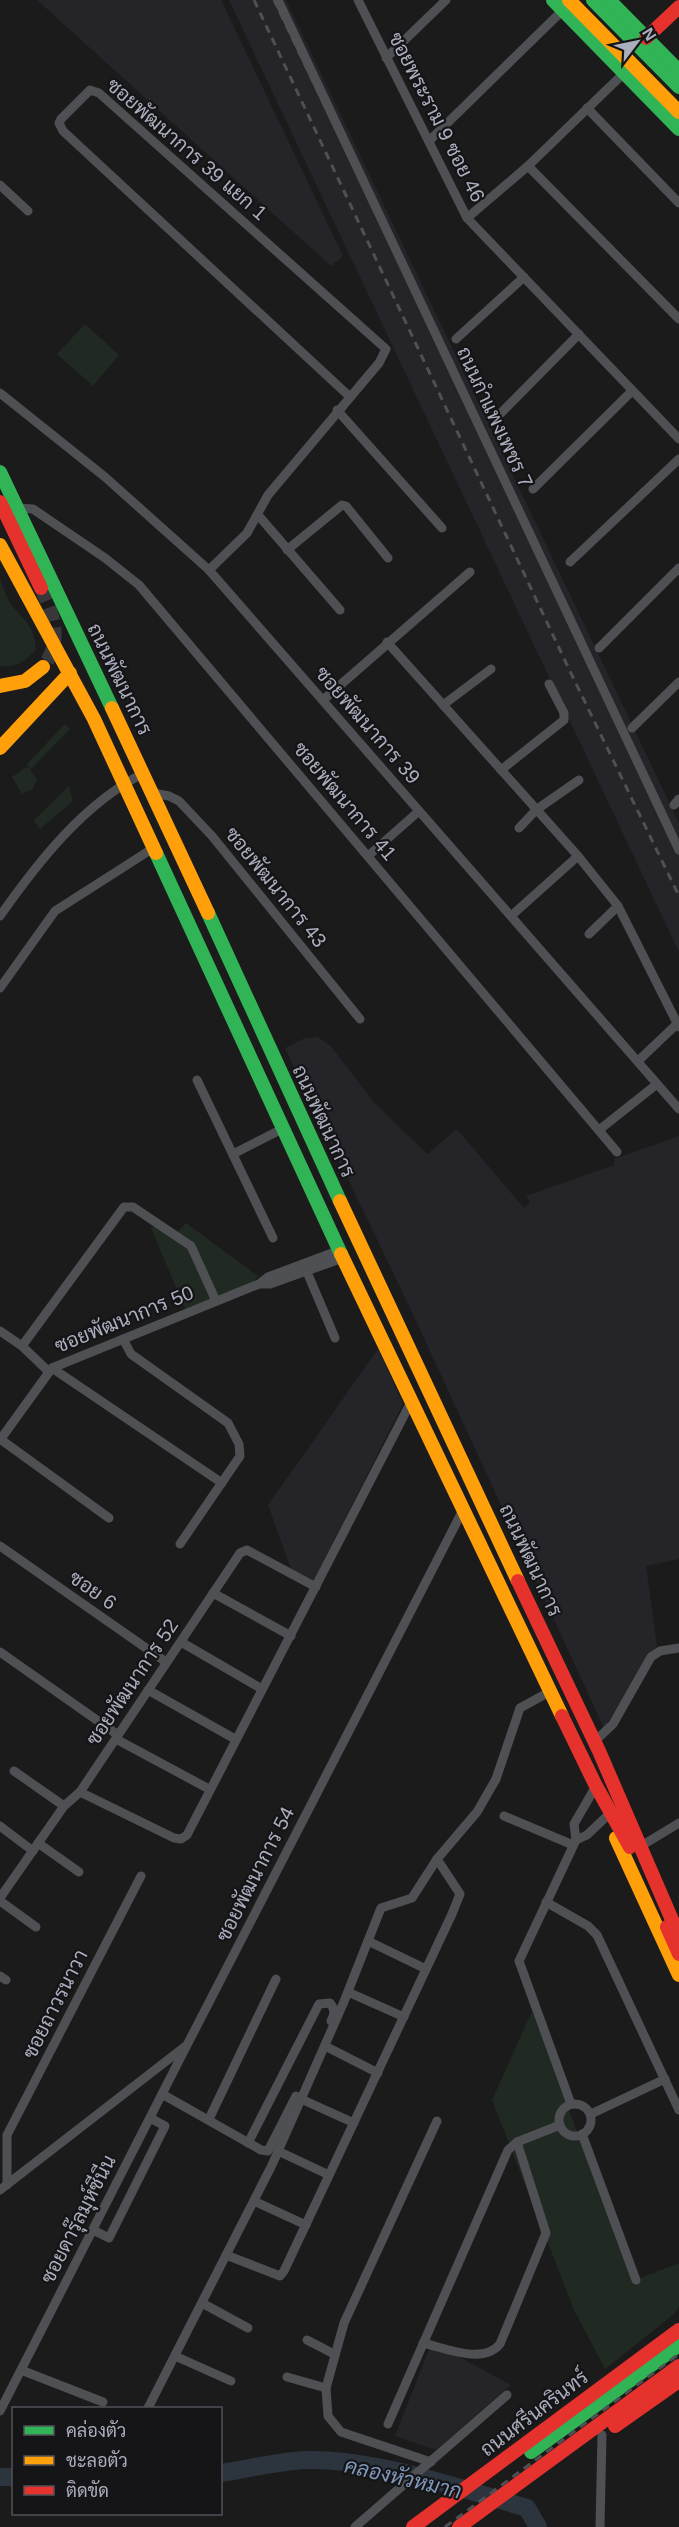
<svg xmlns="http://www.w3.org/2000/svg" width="679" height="2527" viewBox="0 0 679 2527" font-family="Helvetica,Sarabun,sans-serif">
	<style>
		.built { fill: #252428 }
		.green { fill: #202922 }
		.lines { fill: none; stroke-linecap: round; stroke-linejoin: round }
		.river { stroke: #2c343e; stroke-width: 18 }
		.secondary-tunnel { stroke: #38383b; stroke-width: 14; stroke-dasharray: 14 7; stroke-linecap: butt }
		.street { stroke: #4f5054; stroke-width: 9 }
		.fast { stroke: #30b455; stroke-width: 14 }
		.slow { stroke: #ff9f0a; stroke-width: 14 }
		.jam { stroke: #e5322d; stroke-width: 14 }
		.rail { stroke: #4f5053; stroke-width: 3; stroke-dasharray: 8 6; stroke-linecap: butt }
		.labels { text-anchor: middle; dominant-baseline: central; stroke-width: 4.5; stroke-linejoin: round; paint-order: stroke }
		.street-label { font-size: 20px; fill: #abaebd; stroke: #151517 }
		.water-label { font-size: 21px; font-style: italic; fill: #7f98bb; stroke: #151517 }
	</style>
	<rect width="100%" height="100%" fill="#1b1b1b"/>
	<g class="built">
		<path d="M 37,0 L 221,0 L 343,256 L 331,266 Z"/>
		<path d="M 229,0 L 286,0 L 679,823 L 679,952 Z"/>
		<path d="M 317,1037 L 330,1045 L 373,1101 L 427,1154 L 457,1129 L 524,1208 L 530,1203 L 526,1196 L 614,1165 L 614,1159 L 679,1136 L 679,1559 L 646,1566 L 657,1646 L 604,1728 L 410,1308 L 285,1048 L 305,1038 Z"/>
		<path d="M 378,1349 L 403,1404 L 314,1580 L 291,1569 L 268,1505 Z"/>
		<path d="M 432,2342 L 511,2385 L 436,2450 L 395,2436 Z"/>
	</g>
	<g class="green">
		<path d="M 85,324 L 119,355 L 93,386 L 57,354 Z"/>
		<path d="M 0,579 C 3,586 5,594 9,601 C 22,621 34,622 36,649 C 26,661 16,668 0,666 Z"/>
		<path d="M 65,724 L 70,729 L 30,770 L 37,779 L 33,789 L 22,794 L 12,777 L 26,767 L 29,768 L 27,764 Z"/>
		<path d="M 69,786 L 73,801 L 40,829 L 34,820 Z"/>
		<path d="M 157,1223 L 175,1234 L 186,1223 L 258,1276 L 253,1283 L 186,1311 L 151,1228 Z"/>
		<path d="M 532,2011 L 633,2281 L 679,2263 L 679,2307 L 673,2315 L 605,2369 L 574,2310 L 492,2100 Z"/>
	</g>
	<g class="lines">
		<g class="river">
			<path d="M 220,2473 C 249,2469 278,2461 307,2460 C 373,2458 463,2489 527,2508 L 538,2527"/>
			<path d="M 0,2477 L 14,2477"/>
		</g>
		<path class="secondary-tunnel" d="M 41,588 C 54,615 63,642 43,667"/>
		<g class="street">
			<path d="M 278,0 L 679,850"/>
			<path d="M 358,0 L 467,218 L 679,439"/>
			<path d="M 386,58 L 446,0"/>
			<path d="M 587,108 L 679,203"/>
			<path d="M 429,141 L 563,10"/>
			<path d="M 528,166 L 679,319"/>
			<path d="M 0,185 L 28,211"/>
			<path d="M 467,218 L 528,166 L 624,73"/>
			<path d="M 456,339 L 524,277"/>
			<path d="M 0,393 L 105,477 L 209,570 L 679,1109"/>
			<path d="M 337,410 L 442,528"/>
			<path d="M 501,413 L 579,334"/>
			<path d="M 533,489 L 632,391"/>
			<path d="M 17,508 L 33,509 L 105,558 L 139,585 L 617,1152"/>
			<path d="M 258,515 L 340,610"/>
			<path d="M 287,550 L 342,505 L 346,506 L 388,558"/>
			<path d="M 570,562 L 679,459"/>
			<path d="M 209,570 L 247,533 L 268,495 L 379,363 L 386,349 L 99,93 L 90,90 L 61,119 L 59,123 L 63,131 L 349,396"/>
			<path d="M 387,642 L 578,856 L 618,906 L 679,1027"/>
			<path d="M 599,648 L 679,568"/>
			<path d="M 323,700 L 470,572"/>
			<path d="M 443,705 L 491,669"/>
			<path d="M 632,728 L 679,682"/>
			<path d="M 501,770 L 564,720 L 564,713 L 549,684"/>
			<path d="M 153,793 L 169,796 L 179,801 L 212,836 L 360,1019"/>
			<path d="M 674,805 L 679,799"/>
			<path d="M 519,828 L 536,810 L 579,780"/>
			<path d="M 368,856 L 419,811"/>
			<path d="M 0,916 C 38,862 84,803 144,773"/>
			<path d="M 511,916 L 578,856"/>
			<path d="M 589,934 L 618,906"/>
			<path d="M 0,988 L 55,911 L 155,847"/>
			<path d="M 638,1061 L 678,1023"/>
			<path d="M 197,1080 L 273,1238"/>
			<path d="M 599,1130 L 657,1084"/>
			<path d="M 235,1153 L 284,1128"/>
			<path d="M 307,1272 L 335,1338"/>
			<path d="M 259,1284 L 270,1284 L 343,1258"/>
			<path d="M 0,1331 L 22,1346 L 49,1372"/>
			<path d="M 123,1339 L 131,1354 L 228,1423 L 239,1444 L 240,1456 L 180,1544"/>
			<path d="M 22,1346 L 124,1207 L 133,1207 L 191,1246 L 216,1301"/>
			<path d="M 52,1368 L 222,1483"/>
			<path d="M 0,1439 L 109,1518"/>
			<path d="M 0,1440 L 52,1368 L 259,1284 L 268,1277 L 340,1250"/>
			<path d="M 0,1546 L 166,1662"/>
			<path d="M 213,1593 L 291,1636"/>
			<path d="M 181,1642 L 262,1689"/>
			<path d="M 0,1652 L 118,1735"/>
			<path d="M 148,1690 L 235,1739"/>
			<path d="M 116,1739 L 209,1789"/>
			<path d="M 595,1741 L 613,1724 L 651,1657 L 660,1651 L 679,1648"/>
			<path d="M 14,1771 L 64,1806"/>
			<path d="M 80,1792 L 174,1838 L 181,1839 L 187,1835 L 411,1402"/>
			<path d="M 504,1816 L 573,1845"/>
			<path d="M 0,1826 L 33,1851"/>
			<path d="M 576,1840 L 587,1835 L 607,1816"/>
			<path d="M 38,1843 L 79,1872"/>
			<path d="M 646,1843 L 679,1823"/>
			<path d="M 0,1898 L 64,1806 L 80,1792 L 240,1553 L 247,1550 L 316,1587"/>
			<path d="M 0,1901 L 36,1927"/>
			<path d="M 546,1902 L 588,1926 L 597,1935 L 679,2110"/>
			<path d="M 368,1941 L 426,1969"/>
			<path d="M 0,1976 L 6,1980"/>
			<path d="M 348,1992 L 404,2017"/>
			<path d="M 325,2046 L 378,2073"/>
			<path d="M 162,2094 L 261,2150 L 268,2151 L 296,2096"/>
			<path d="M 301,2099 L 354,2123"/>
			<circle cx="575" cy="2120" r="16"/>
			<path d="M 571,2104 L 519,1961 L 576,1840 L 574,1824 L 596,1786"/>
			<path d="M 591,2114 L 665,2079"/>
			<path d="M 209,2119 L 276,1979"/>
			<path d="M 582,2134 L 636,2280"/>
			<path d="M 248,2143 L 319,2004 L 330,2003 C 335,2009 335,2014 331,2021"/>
			<path d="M 278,2151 L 329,2175"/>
			<path d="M 7,2185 L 7,2135 L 141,1876"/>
			<path d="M 0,2190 L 187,2045 L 463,1510"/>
			<path d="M 254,2201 L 306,2225"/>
			<path d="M 93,2230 L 109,2238 L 165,2126 L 150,2118"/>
			<path d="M 226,2255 L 280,2276 L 284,2271 L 452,1914 L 460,1894 L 437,1859 L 477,1812 L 496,1779 L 520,1708 L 551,1691"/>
			<path d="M 202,2303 L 248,2328"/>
			<path d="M 307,2340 L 334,2354"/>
			<path d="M 423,2343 C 445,2348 483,2365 500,2344 L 546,2233 L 517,2142"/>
			<path d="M 175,2356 L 231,2381"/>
			<path d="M 21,2370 L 103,2402"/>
			<path d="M 287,2377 L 326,2388"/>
			<path d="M 148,2408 L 272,2165 L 343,2004 L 381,1908 L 412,1898 L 437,1859"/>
			<path d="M 0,2411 L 186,2047"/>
			<path d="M 388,2424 L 508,2150 L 517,2142 L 560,2125"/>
			<path d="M 431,2462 L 341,2432 L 328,2416 L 326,2388 L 344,2323 L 437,2121"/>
			<path d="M 355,2527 L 507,2395"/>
			<path d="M 600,2527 L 602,2435"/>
		</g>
		<g class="fast">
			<path d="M 553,0 L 679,129"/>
			<path d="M 593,0 L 679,87"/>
			<path d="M 609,0 L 679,71"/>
			<path d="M 0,472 L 112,708"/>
			<path d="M 156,853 L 341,1254"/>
			<path d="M 208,913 L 340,1201"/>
			<path d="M 531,2452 L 679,2345"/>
		</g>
		<g class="slow">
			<path d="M 569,0 L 679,112"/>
			<path d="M 0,545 L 94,719 L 156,853"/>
			<path d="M 0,686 L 25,681 L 43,667"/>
			<path d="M 112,708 L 208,913"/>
			<path d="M 0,748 L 70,673"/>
			<path d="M 340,1201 L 518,1581"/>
			<path d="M 341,1254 L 562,1716"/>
			<path d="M 616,1838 L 679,1975"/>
		</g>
		<g class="jam">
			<path d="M 646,38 L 679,7"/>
			<path d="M 0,502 L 41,588"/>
			<path d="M 518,1581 L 599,1751 L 679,1936"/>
			<path d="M 562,1716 L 596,1786 L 630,1847"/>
			<path d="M 667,1927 L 679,1954"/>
			<path d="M 615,2426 L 679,2381"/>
			<path d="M 413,2527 L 679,2330"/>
			<path d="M 459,2527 L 679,2366"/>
		</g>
		<g class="rail">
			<path d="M 254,0 L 568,667 L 679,896"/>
			<path d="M 274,0 L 679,846"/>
			<path d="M 445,2527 L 679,2354"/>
		</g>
	</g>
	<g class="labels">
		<g class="street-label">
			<text transform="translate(437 117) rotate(63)">ซอยพระราม 9 ซอย 46</text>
			<text transform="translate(187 149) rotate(41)">ซอยพัฒนาการ 39 แยก 1</text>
			<text transform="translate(495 417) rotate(65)">ถนนกำแพงเพชร 7</text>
			<text transform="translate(120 679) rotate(64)">ถนนพัฒนาการ</text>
			<text transform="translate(368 725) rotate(49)">ซอยพัฒนาการ 39</text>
			<text transform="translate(345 801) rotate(50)">ซอยพัฒนาการ 41</text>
			<text transform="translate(276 887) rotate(51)">ซอยพัฒนาการ 43</text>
			<text transform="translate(324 1121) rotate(65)">ถนนพัฒนาการ</text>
			<text transform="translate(124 1319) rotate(-22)">ซอยพัฒนาการ 50</text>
			<text transform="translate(531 1560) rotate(65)">ถนนพัฒนาการ</text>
			<text transform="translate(93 1590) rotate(35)">ซอย 6</text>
			<text transform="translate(132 1682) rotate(-56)">ซอยพัฒนาการ 52</text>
			<text transform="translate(255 1874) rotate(-63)">ซอยพัฒนาการ 54</text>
			<text transform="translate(55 2004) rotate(-63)">ซอยถาวรนาวา</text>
			<text transform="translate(78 2219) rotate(-63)">ซอยดารุ๊ลมุห์ซีนีน</text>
			<text transform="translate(534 2413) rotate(-37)">ถนนศรีนครินทร์</text>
		</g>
		<g class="water-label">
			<text transform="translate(403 2478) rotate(13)">คลองหัวหมาก</text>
		</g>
	</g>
	<rect x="12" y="2407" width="210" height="108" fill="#151517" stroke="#515259" stroke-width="1.5"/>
	<rect x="24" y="2426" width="30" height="9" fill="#30b455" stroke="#515259" stroke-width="1.5"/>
	<text x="66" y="2437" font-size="18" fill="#abaebd">คล่องตัว</text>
	<rect x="24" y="2456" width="30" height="9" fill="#ff9f0a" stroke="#515259" stroke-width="1.5"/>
	<text x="66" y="2467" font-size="18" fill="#abaebd">ชะลอตัว</text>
	<rect x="24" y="2486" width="30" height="9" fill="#e5322d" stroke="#515259" stroke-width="1.5"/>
	<text x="66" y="2497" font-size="18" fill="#abaebd">ติดขัด</text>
	<g transform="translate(637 42) rotate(58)" stroke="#151517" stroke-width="4.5" paint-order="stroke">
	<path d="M0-4.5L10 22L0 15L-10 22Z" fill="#abaebd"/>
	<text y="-9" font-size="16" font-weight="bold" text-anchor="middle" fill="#abaebd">N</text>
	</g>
</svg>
